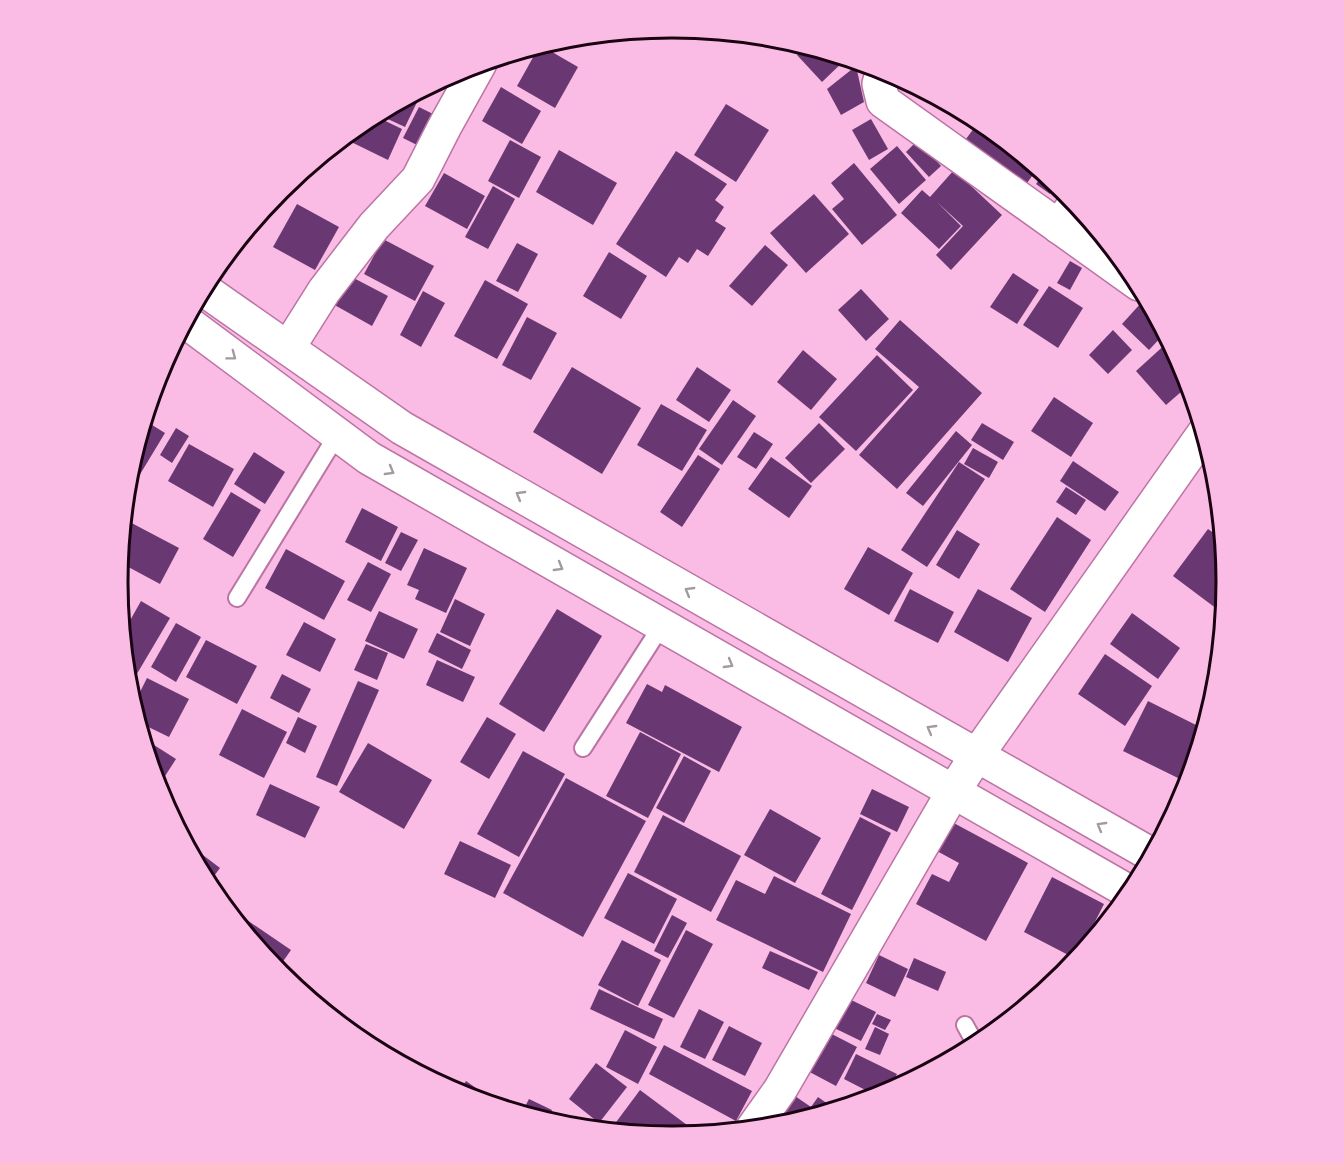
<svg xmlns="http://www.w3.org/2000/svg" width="1344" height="1163" viewBox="0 0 1344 1163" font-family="Jost,sans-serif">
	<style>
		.building { fill: #693873 }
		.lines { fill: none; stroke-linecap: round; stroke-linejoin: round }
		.lane-casing { stroke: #bc74a4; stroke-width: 20 }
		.street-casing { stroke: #bc74a4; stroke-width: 36 }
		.primary-casing { stroke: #bc74a4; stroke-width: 36 }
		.lane { stroke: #fff; stroke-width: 16 }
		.street { stroke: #fff; stroke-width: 33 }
		.primary { stroke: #fff; stroke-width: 33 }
		.oneway { stroke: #a39aa1 }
		.rim { fill: none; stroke: #1a0213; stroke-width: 3 }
	</style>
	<rect width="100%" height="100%" fill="#fabce4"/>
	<g class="building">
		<path d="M 540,45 L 578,67 L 555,108 L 517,86 Z"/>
		<path d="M 806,46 L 822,50 L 847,58 L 822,82 L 797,55 Z"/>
		<path d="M 856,66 L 864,102 L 841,115 L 827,89 Z"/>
		<path d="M 501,87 L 541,111 L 522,144 L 482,121 Z"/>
		<path d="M 414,94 L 420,96 L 405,127 L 377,114 Z"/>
		<path d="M 726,104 L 769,130 L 736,182 L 694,155 Z"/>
		<path d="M 419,107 L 437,116 L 421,147 L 403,138 Z"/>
		<path d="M 373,115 L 402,129 L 388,160 L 343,138 L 364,120 Z"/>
		<path d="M 871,119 L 888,149 L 869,160 L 852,130 Z"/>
		<path d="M 980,120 L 1038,168 L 1027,183 L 966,139 Z"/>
		<path d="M 510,140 L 541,157 L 519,198 L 488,181 Z"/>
		<path d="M 918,140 L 941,166 L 929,177 L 906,152 Z"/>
		<path d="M 897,146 L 926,180 L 899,204 L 870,169 Z"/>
		<path d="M 559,150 L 617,183 L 593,225 L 536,192 Z"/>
		<path d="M 676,151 L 727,184 L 715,200 L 724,207 L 715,221 L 726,228 L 708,256 L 697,249 L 688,263 L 679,257 L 666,277 L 616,244 Z"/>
		<path d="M 854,163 L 897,215 L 862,245 L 832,209 L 844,199 L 831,183 Z"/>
		<path d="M 954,170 L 1002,215 L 951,270 L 936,255 L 963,226 L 937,202 L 961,226 L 939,249 L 901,213 L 922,190 L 930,197 Z"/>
		<path d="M 444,173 L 485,196 L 467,229 L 425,206 Z"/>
		<path d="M 1044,173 L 1057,184 L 1050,194 L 1036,184 Z"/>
		<path d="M 493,186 L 515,199 L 488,249 L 465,237 Z"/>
		<path d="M 814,194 L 849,234 L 806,273 L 770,233 Z"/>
		<path d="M 297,204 L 339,227 L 315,270 L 273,247 Z"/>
		<path d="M 383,239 L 434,266 L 415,301 L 364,274 Z"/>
		<path d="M 517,243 L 538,254 L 518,292 L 496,281 Z"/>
		<path d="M 765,245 L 788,265 L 752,306 L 729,286 Z"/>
		<path d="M 609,252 L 647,276 L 621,319 L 583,296 Z"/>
		<path d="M 1070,261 L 1082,268 L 1070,290 L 1057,283 Z"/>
		<path d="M 1013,273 L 1039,290 L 1017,324 L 990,307 Z"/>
		<path d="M 346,274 L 388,296 L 372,326 L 331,303 Z"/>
		<path d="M 485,280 L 528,304 L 497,359 L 454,336 Z"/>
		<path d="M 1049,286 L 1083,308 L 1058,348 L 1023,325 Z"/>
		<path d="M 861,289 L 889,319 L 866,341 L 838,310 Z"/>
		<path d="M 423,291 L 445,303 L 421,347 L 400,335 Z"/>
		<path d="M 1141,303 L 1158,319 L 1165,333 L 1149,350 L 1122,324 Z"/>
		<path d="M 527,317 L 557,333 L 531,380 L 502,365 Z"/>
		<path d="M 900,320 L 982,393 L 897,489 L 859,455 L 919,387 L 875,349 Z"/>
		<path d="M 1113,330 L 1132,350 L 1108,374 L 1089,355 Z"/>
		<path d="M 1169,341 L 1184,370 L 1189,385 L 1166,405 L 1136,371 Z"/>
		<path d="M 803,350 L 837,379 L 811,410 L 777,382 Z"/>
		<path d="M 877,355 L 913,390 L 856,451 L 819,417 Z"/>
		<path d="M 572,367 L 641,408 L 602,474 L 533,432 Z"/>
		<path d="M 697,367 L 731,390 L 709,422 L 676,400 Z"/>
		<path d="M 1054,397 L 1093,423 L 1071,457 L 1031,431 Z"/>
		<path d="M 733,400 L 756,416 L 722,465 L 699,449 Z"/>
		<path d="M 661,404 L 707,430 L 682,471 L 637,445 Z"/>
		<path d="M 144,420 L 165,433 L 136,481 L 128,476 L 128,473 Z"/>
		<path d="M 819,423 L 845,449 L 811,483 L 785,458 Z"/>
		<path d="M 982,423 L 1014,442 L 1003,460 L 971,440 Z"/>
		<path d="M 176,428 L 189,436 L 172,463 L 160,455 Z"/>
		<path d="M 956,431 L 972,445 L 923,506 L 906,493 Z"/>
		<path d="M 754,432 L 773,444 L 756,469 L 737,457 Z"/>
		<path d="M 189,444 L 234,469 L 213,507 L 168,481 Z"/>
		<path d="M 973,448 L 998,462 L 989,478 L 964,464 Z"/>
		<path d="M 254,452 L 285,472 L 265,504 L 234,484 Z"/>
		<path d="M 698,455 L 720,469 L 682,527 L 660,512 Z"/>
		<path d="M 771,457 L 812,486 L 789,518 L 748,489 Z"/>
		<path d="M 1073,461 L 1119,492 L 1105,511 L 1060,481 Z"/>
		<path d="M 959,462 L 985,479 L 927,567 L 901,550 Z"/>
		<path d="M 1066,487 L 1086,500 L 1076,515 L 1056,502 Z"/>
		<path d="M 231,492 L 261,510 L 233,557 L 203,539 Z"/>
		<path d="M 1219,502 L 1221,521 L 1210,514 Z"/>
		<path d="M 362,508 L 398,527 L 381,561 L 345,542 Z"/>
		<path d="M 1057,517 L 1091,540 L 1045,612 L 1010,589 Z"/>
		<path d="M 124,519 L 179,548 L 160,584 L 119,562 Z"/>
		<path d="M 1208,529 L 1222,539 L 1226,582 L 1225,598 L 1217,609 L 1173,576 Z"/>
		<path d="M 957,530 L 980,544 L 959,579 L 936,565 Z"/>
		<path d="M 401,532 L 418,540 L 401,571 L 385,563 Z"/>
		<path d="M 868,547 L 913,573 L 889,615 L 844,589 Z"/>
		<path d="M 424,548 L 467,568 L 446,613 L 415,599 L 419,590 L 407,585 Z"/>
		<path d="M 286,549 L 345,581 L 324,620 L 265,588 Z"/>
		<path d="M 368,562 L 391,574 L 371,612 L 347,600 Z"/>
		<path d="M 910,589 L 954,612 L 938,643 L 894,621 Z"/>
		<path d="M 978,589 L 1032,618 L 1008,662 L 954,632 Z"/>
		<path d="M 455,599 L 485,614 L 470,646 L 440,632 Z"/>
		<path d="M 141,601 L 170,618 L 128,689 L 123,633 Z"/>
		<path d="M 120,606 L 130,612 L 122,626 L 120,611 Z"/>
		<path d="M 557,609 L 602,636 L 544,732 L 499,704 Z"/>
		<path d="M 379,611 L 418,629 L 404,659 L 365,641 Z"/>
		<path d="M 1132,613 L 1180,648 L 1158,679 L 1110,644 Z"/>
		<path d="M 304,622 L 336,639 L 320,672 L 286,655 Z"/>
		<path d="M 176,623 L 201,637 L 176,682 L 151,667 Z"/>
		<path d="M 437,633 L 471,650 L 462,669 L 428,652 Z"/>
		<path d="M 206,640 L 257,666 L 237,704 L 186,677 Z"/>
		<path d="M 366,644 L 388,653 L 377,680 L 354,670 Z"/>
		<path d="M 1105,654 L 1152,686 L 1125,726 L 1078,694 Z"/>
		<path d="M 437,660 L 475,677 L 463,702 L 426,685 Z"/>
		<path d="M 282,674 L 311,689 L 299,713 L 270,698 Z"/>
		<path d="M 147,678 L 189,699 L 169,737 L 138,722 L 133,706 Z"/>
		<path d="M 358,681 L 379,690 L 337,786 L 316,777 Z"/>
		<path d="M 647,684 L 662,692 L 665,685 L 742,727 L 719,772 L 626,723 Z"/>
		<path d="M 1148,701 L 1204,729 L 1201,738 L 1180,779 L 1123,751 Z"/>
		<path d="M 242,709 L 287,732 L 264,778 L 219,755 Z"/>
		<path d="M 298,717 L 317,726 L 305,753 L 286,743 Z"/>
		<path d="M 487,717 L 516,734 L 489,779 L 460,762 Z"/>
		<path d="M 640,732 L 681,754 L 648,818 L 606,796 Z"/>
		<path d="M 143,738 L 176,759 L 158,787 L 144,743 Z"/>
		<path d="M 368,743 L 432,780 L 404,829 L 339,792 Z"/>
		<path d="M 523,751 L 565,774 L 519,857 L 477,834 Z"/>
		<path d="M 684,756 L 711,771 L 684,823 L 656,808 Z"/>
		<path d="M 566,778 L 646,821 L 583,937 L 503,893 Z"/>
		<path d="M 270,784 L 320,807 L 305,838 L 256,815 Z"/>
		<path d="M 872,789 L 909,807 L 897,832 L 860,814 Z"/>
		<path d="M 770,809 L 821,838 L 795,883 L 744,855 Z"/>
		<path d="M 663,815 L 741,856 L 711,912 L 634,872 Z"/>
		<path d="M 860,817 L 891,833 L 852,910 L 821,894 Z"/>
		<path d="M 950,821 L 1028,863 L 986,941 L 916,904 L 932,874 L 949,882 L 959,863 L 935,850 Z"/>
		<path d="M 460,841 L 511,865 L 495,898 L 444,874 Z"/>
		<path d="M 195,849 L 220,868 L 208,884 L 191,853 Z"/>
		<path d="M 628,873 L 677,899 L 654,944 L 604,918 Z"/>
		<path d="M 774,876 L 851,914 L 823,972 L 716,920 L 736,880 L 765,894 Z"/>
		<path d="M 1052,877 L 1104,904 L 1076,959 L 1024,932 Z"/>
		<path d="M 225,905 L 291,950 L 277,970 L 224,906 Z"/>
		<path d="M 672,915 L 687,923 L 668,958 L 654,951 Z"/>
		<path d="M 686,930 L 713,944 L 674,1018 L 648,1005 Z"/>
		<path d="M 622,940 L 661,960 L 638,1006 L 598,985 Z"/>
		<path d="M 770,951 L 818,972 L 809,990 L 762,968 Z"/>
		<path d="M 879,955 L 908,969 L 895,997 L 866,983 Z"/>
		<path d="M 914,958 L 946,972 L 938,991 L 906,977 Z"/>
		<path d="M 599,989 L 663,1019 L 654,1039 L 590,1009 Z"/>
		<path d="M 843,996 L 876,1012 L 861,1041 L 828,1025 Z"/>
		<path d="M 699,1009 L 724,1022 L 705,1059 L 680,1047 Z"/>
		<path d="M 877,1014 L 891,1020 L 885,1030 L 872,1024 Z"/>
		<path d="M 729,1026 L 762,1043 L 745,1076 L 712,1060 Z"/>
		<path d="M 875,1027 L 889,1034 L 880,1055 L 865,1049 Z"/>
		<path d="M 625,1030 L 657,1047 L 638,1084 L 606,1067 Z"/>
		<path d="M 824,1030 L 857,1047 L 836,1086 L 804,1069 Z"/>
		<path d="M 664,1045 L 752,1091 L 736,1121 L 649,1074 Z"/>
		<path d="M 856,1054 L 897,1074 L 887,1092 L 877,1096 L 844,1079 Z"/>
		<path d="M 596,1063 L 627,1087 L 599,1123 L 569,1099 Z"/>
		<path d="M 466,1081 L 486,1095 L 482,1100 L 458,1093 Z"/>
		<path d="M 640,1090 L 687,1125 L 679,1135 L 672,1136 L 611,1129 Z"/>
		<path d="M 792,1094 L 811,1107 L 818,1097 L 835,1109 L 780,1125 L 769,1126 Z"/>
		<path d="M 529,1099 L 552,1110 L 547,1120 L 522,1112 Z"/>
	</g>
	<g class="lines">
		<g class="lane-casing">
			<g id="lane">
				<path d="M 237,598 L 337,435"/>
				<path d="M 583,748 L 662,625"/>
				<path d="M 965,1025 L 976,1045"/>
			</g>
		</g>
		<g class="street-casing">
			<g id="street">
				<path d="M 883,69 L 879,84 L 883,101 L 1139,284"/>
				<path d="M 1059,227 L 1075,203"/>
				<path d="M 288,348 L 324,291 L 374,226 L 418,179 L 445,126 L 480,63"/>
				<path d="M 753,1128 L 780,1090 L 953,792 L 977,755 L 1204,433"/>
			</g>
		</g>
		<g class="primary-casing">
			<g id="primary">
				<path d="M 203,289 L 402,428 L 1152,855"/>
				<path d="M 185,321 L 369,458 L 1131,893"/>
			</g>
		</g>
		<use href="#lane" class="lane"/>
		<use href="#street" class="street"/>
		<use href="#primary" class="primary"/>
	</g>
	<defs><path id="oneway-chevron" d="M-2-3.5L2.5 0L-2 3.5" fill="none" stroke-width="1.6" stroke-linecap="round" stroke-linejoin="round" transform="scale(1.5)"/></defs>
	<g class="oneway">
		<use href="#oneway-chevron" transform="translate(232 356) rotate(37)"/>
		<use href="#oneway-chevron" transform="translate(390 471) rotate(30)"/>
		<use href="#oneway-chevron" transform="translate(520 495) rotate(-150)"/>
		<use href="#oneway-chevron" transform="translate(559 567) rotate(30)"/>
		<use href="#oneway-chevron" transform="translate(689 591) rotate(-150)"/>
		<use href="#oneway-chevron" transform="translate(729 664) rotate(30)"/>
		<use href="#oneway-chevron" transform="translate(931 729) rotate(-150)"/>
		<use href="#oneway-chevron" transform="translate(1101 826) rotate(-150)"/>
	</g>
	<path d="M0 0H1344V1163H0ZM128 582a544 544 0 1 1 1088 0a544 544 0 1 1-1088 0Z" fill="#fabce4" fill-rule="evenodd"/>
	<path class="rim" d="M128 582a544 544 0 1 1 1088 0a544 544 0 1 1-1088 0Z"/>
</svg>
